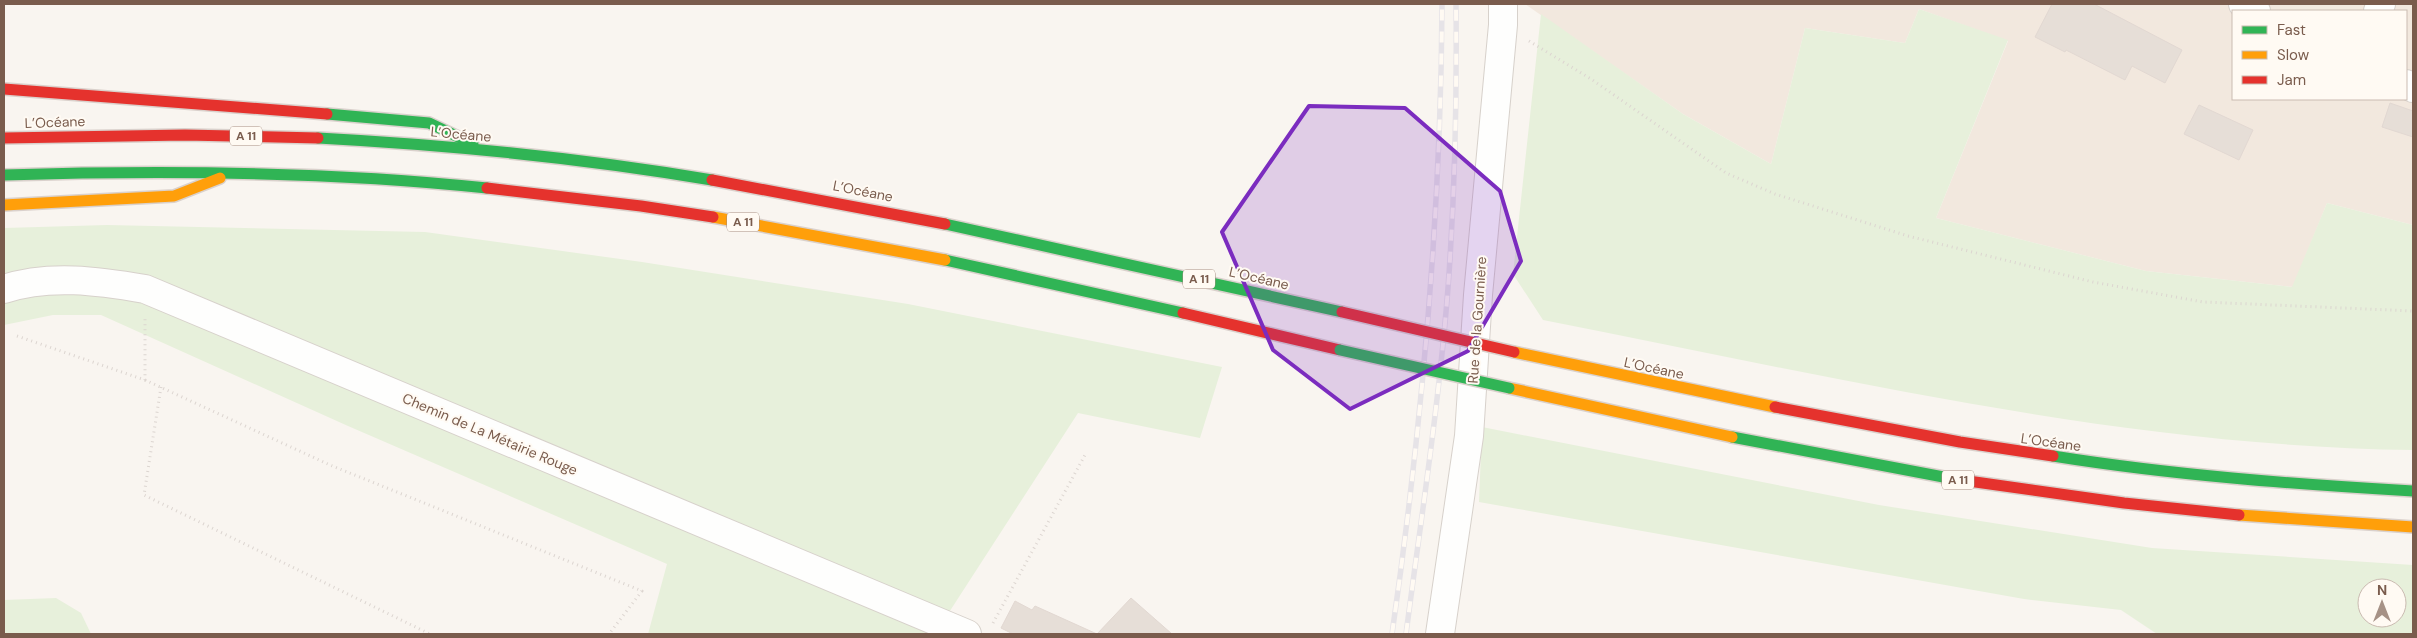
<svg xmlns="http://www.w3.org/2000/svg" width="2417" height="638" viewBox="0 0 2417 638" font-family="'DM Sans',sans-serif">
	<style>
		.residential { fill: #f2e8de; fill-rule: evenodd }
		.green { fill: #e7f0db; fill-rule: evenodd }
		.building { fill: #e6ded7; stroke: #e2d8d2 }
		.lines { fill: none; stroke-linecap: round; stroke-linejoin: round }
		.street-casing { stroke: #d7d1cb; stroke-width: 30 }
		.fast-casing { stroke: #dad1cc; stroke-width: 14 }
		.slow-casing { stroke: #dad1cc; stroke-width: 14 }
		.jam-casing { stroke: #dad1cc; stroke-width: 14 }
		.path { stroke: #dcd5d0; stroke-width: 3; stroke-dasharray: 1 4; stroke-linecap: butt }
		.street { stroke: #fefefd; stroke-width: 28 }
		.fast { stroke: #30b455; stroke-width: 11 }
		.slow { stroke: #ff9f0a; stroke-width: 11 }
		.jam { stroke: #e5322d; stroke-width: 11 }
		.rail-casing { stroke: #e6e3e7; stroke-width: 5.5 }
		.rail { stroke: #fffaf3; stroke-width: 4; stroke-dasharray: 11; stroke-linecap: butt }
		.fast-bridge-casing { stroke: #dad1cc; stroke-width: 14; stroke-linecap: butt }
		.jam-bridge-casing { stroke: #dad1cc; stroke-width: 14; stroke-linecap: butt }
		.fast-bridge { stroke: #30b455; stroke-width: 11 }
		.jam-bridge { stroke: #e5322d; stroke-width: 11 }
		.marked { fill: #7b2cbf; fill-opacity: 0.2; stroke: #7b2cbf; stroke-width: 4; stroke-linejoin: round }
		.labels { text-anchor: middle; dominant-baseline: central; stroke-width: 4; stroke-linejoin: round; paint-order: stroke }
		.shield { fill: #fffaf3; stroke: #a28b7f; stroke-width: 1 }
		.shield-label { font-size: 12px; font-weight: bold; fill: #7a5c4d }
		.street-label { font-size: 14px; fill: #7a5c4d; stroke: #fffaf3 }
	</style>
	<rect width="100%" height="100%" fill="#f9f5f0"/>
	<path class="residential" d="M 1525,4 L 2413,4 L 2413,225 L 2327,203 L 2293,287 L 2146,271 L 1936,218 L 2008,41 L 1919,9 L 1905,43 L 1805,28 L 1771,164 L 1683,114 ZM 2233,11 L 2406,11 L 2406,99 L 2233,99 Z"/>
	<g class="green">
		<path d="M 1919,9 L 2008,40 L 1936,218 L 2146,271 L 2292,287 L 2327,203 L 2413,225 L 2413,450 C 2119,446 1830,376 1543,320 L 1513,274 L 1541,14 L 1683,114 L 1771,164 L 1805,28 L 1905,43 Z"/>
		<path d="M 107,225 L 425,232 L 642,262 L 908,304 L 1222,367 L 1200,438 L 1078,413 L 935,634 L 648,634 L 667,564 L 348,426 L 101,315 L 53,315 L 4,325 L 4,228 Z"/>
		<path d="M 1482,427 L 1879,505 L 2152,548 L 2413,565 L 2413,634 L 2157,634 L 2121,610 L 2024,599 L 1479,502 ZM 2367,588 L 2397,588 L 2397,618 L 2367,618 Z"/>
		<path d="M 56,598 L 81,613 L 91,634 L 4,634 L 4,600 Z"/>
	</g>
	<g class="building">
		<path d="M 2052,4 L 2094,4 L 2182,50 L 2165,83 L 2132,66 L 2125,80 L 2066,50 L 2065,52 L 2035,37 Z"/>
		<path d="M 2390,103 L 2413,111 L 2413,137 L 2382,127 Z"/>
		<path d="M 2199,105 L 2253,130 L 2239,160 L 2184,134 Z"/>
		<path d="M 1131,598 L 1172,634 L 1013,634 L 1001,628 L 1015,601 L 1032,610 L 1035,606 L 1097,634 Z"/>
	</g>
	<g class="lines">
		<g class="street-casing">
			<g id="street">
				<path d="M 2243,4 L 2256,11"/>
				<path d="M 2378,11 L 2381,4"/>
				<path d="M 2406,84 L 2413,88"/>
				<path d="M 4,289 C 49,274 99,281 145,289 L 967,634"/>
				<path d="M 1440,634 L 1469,436 L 1478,295 L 1503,25 L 1503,4"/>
			</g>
		</g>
		<g class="fast-casing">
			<g id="fast">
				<path d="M 327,114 L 429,123 L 473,144"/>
				<path d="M 318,138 C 450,145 582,158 712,180"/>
				<path d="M 4,175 C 165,170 327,171 487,188"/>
				<path d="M 945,224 L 1342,312"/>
				<path d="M 945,260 L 1183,313"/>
				<path d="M 1732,437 L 1954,479"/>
				<path d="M 2053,456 C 2172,475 2292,484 2413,491"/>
			</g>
		</g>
		<g class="slow-casing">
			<g id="slow">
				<path d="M 4,205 L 174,196 L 220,178"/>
				<path d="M 713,217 L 945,260"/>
				<path d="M 1514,352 L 1775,407"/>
				<path d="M 1509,388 L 1732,437"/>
				<path d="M 2239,515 L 2413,527"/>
			</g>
		</g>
		<g class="jam-casing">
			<g id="jam">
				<path d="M 4,89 L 327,114"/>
				<path d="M 4,138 L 185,135 L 318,138"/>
				<path d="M 712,180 L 945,224"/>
				<path d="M 487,188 L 641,206 L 713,217"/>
				<path d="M 1183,313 L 1340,350"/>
				<path d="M 1775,407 L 1960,442 L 2053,456"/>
				<path d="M 1954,479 L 2124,503 L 2239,515"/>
			</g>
		</g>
		<g class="path">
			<path d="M 1529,41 L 1591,79 L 1726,173 L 1775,194 L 1908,236 L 2093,282 L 2203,302 L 2413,311"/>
			<path d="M 17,336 L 145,380 L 145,319"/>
			<path d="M 145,380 L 330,465 L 642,591 L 609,634"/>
			<path d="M 161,387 L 144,495 L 430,634"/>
			<path d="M 993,623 L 1085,455"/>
		</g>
		<use href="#street" class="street"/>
		<use href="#fast" class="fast"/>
		<use href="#slow" class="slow"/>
		<use href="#jam" class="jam"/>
		<g class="rail-casing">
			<g id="rail">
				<path d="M 1392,634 C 1422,425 1441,215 1442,4"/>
				<path d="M 1406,634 C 1421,519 1439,404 1448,288 C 1455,193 1457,99 1456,4"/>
			</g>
		</g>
		<use href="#rail" class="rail"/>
		<g class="fast-bridge-casing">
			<path id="fast-bridge" d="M 1340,350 L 1509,388"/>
		</g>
		<g class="jam-bridge-casing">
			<path id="jam-bridge" d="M 1342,312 L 1514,352"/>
		</g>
		<use href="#fast-bridge" class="fast-bridge"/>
		<use href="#jam-bridge" class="jam-bridge"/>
	</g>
	<path class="marked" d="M 1309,106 L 1405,108 L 1500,191 L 1521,261 L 1468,351 L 1350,409 L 1273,350 L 1222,232 Z"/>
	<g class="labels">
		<g class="shield">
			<rect x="230" y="126.5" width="32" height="19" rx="4"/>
			<rect x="727" y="212.5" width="32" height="19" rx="4"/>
			<rect x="1183" y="269.5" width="32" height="19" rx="4"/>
			<rect x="1942" y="470.5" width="32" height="19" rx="4"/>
		</g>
		<g class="shield-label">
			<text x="246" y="136">A 11</text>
			<text x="743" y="222">A 11</text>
			<text x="1199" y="279">A 11</text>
			<text x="1958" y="480">A 11</text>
		</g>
		<g class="street-label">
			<text transform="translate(55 122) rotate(-2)">L’Océane</text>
			<text transform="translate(461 134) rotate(5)">L’Océane</text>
			<text transform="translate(863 191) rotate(11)">L’Océane</text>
			<text transform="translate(1259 278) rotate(13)">L’Océane</text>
			<text transform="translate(1477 320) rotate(-86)">Rue de la Gournière</text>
			<text transform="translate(1654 368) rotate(12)">L’Océane</text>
			<text transform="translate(490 434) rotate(23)">Chemin de La Métairie Rouge</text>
			<text transform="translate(2051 442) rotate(8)">L’Océane</text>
		</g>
	</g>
	<rect width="2417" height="638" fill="none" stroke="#7a5c4d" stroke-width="10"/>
	<rect x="2232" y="10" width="175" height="90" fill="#fffaf3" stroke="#cabbb1"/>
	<rect x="2242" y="26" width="25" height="8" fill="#30b455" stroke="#cabbb1"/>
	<text x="2277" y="35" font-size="15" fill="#7a5c4d">Fast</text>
	<rect x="2242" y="51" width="25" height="8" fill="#ff9f0a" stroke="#cabbb1"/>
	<text x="2277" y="60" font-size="15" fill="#7a5c4d">Slow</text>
	<rect x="2242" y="76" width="25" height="8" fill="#e5322d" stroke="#cabbb1"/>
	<text x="2277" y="85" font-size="15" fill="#7a5c4d">Jam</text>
	<g transform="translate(2382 603)"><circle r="24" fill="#fffaf3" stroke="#cabbb1"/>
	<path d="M0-4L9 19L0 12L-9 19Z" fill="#a69286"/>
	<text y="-8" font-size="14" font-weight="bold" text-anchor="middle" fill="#7a5c4d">N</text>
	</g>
</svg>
